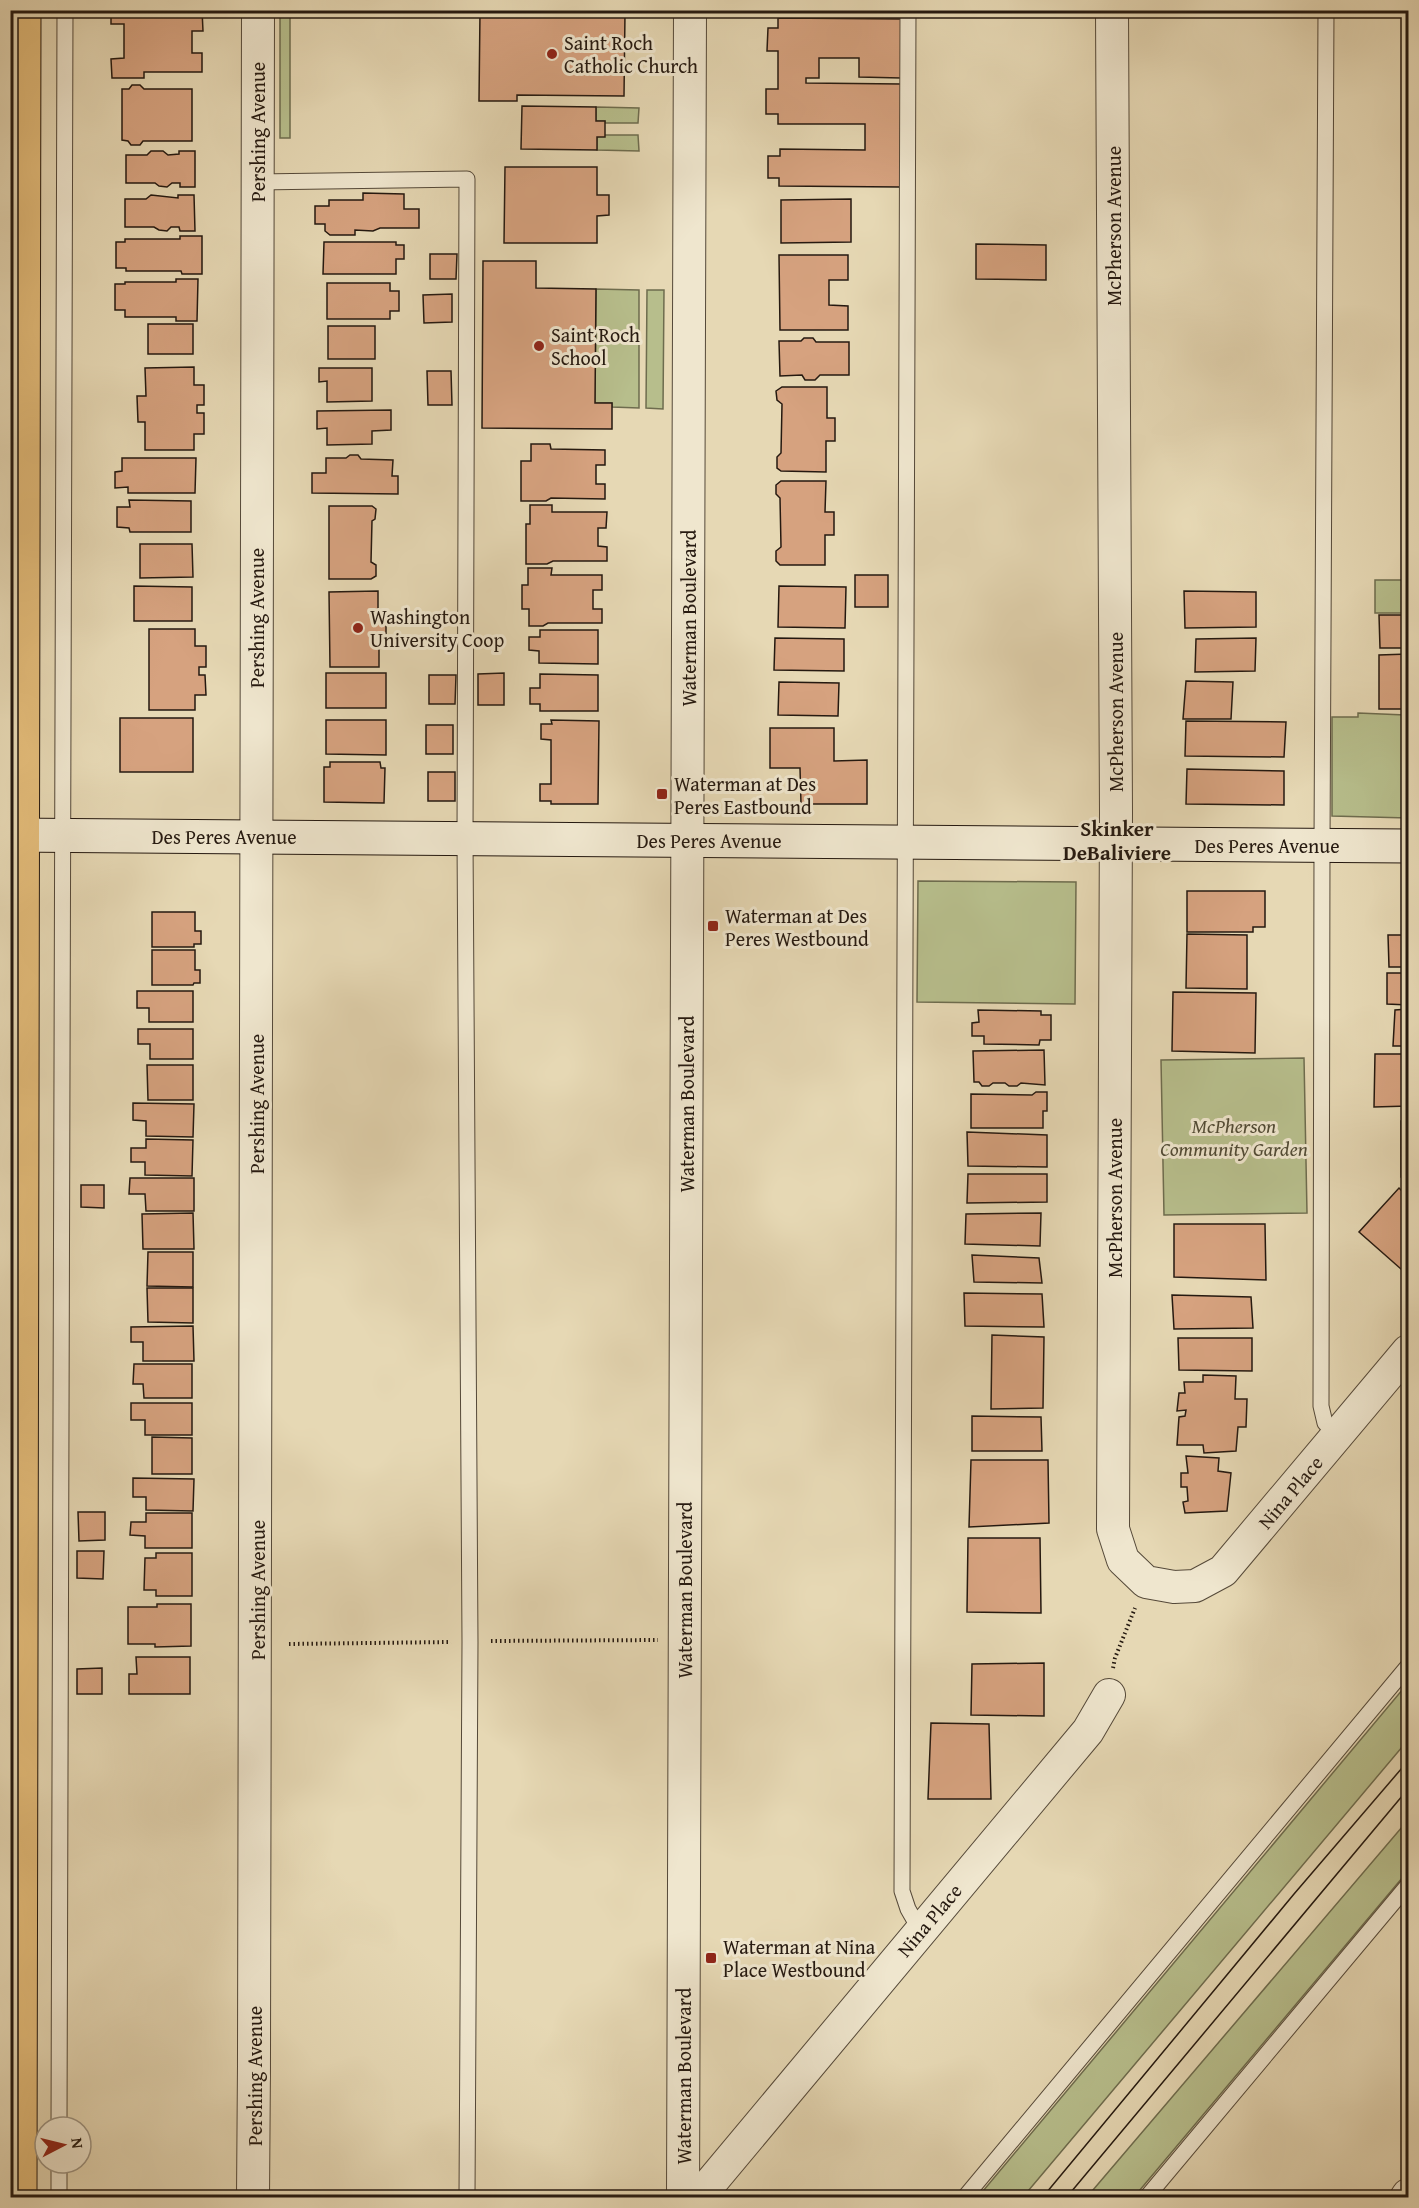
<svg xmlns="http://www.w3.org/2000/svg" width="1419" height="2208" viewBox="0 0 1419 2208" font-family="'Gentium Book Plus',serif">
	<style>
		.green { fill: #b7be8c; stroke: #6e6c4e; stroke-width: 1.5 }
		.building { fill: #d6a27f; stroke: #251910; stroke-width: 1.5 }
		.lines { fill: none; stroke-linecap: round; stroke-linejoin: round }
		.lane-casing { stroke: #554939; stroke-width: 17 }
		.street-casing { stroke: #554939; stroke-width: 34 }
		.secondary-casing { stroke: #251910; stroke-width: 35 }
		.primary-casing { stroke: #251910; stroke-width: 35 }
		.path { stroke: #251910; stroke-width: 4; stroke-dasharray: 1.5 3; stroke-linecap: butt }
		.lane { stroke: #efe6ce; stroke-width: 15 }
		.street { stroke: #efe6ce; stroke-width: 32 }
		.secondary { stroke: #efe6ce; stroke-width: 33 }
		.primary { stroke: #e3bc7a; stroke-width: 33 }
		.tram { stroke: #251910; stroke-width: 1.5 }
		.poi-dot { fill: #8f2418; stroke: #efe6ce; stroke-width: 2 }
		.labels { text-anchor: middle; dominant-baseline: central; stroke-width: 6; stroke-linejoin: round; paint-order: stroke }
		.poi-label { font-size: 20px; fill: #251910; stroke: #efe6ce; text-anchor: start }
		.street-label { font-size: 20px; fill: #251910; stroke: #efe6ce }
		.park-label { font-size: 20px; font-style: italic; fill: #514b35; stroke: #efe6ce }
		.neighbourhood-label { font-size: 21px; font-weight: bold; fill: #251910; stroke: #efe6ce }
	</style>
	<rect width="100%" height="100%" fill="#e6d8b4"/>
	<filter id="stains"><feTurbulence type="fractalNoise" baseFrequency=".00333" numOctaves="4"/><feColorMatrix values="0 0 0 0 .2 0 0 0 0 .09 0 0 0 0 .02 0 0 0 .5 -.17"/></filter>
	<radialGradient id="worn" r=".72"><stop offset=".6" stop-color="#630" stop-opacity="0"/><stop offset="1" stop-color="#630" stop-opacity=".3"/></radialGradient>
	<g class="green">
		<rect x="280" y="11" width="10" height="127"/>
		<path d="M 596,107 L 639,108 L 638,123 L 605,123 L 605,121 L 596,121 Z"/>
		<path d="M 604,135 L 638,135 L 639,151 L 597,150 L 597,137 Z"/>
		<path d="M 596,289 L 639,290 L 639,408 L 612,407 L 612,403 L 595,403 Z"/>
		<path d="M 647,290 L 664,290 L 663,409 L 646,408 Z"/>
		<rect x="1375" y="580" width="33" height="33"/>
		<path d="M 1358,713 L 1405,715 L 1405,717 L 1408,717 L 1408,818 L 1332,816 L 1332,717 L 1358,717 Z"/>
		<path d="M 918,881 L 1076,882 L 1075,1004 L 917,1002 Z"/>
		<path d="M 1304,1058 L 1307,1213 L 1164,1215 L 1161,1060 Z"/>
		<path d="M 1408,1683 L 1408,1740 L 1023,2197 L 978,2197 Z"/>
		<path d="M 1408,1820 L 1408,1871 L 1134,2197 L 1087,2197 Z"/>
	</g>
	<g class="building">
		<path d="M 111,10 L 202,10 L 203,31 L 192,31 L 192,53 L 202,53 L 202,72 L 144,72 L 144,78 L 112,78 L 111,59 L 124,58 L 124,24 L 111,24 Z"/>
		<path d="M 480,12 L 625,13 L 624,96 L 517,95 L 517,101 L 479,101 Z"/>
		<path d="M 778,18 L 902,19 L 901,78 L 859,77 L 859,58 L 819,58 L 819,78 L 806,78 L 806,83 L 901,84 L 900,187 L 779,186 L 779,178 L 768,178 L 768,156 L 780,156 L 780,149 L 865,150 L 865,124 L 778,124 L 778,114 L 766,114 L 766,89 L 778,89 L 778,51 L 767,51 L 768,28 L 778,28 Z"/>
		<path d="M 132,85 L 140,85 L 144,89 L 192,89 L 192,141 L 143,141 L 140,145 L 131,145 L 128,141 L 122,140 L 122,89 L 129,89 Z"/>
		<path d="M 522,106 L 596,107 L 596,121 L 605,121 L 605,137 L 597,137 L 597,150 L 521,149 Z"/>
		<path d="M 151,151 L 163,151 L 168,155 L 179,154 L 179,151 L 195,151 L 195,187 L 180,187 L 180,183 L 172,183 L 167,187 L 159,186 L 155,183 L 126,183 L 126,155 L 147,155 Z"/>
		<path d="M 505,167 L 597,167 L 597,195 L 609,195 L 609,215 L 597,216 L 597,243 L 504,243 Z"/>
		<path d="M 363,193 L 404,194 L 404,209 L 419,209 L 419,228 L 380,228 L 373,231 L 355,230 L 355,235 L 330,235 L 325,231 L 325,224 L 315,224 L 315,206 L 329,206 L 329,200 L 363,200 Z"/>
		<path d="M 151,195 L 178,198 L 178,195 L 194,195 L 195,231 L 180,231 L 179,227 L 171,227 L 167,231 L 159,230 L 154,227 L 125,227 L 125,199 L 146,199 Z"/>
		<path d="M 851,199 L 851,242 L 781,243 L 781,200 Z"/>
		<path d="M 180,236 L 202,236 L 202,274 L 182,274 L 181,271 L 126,271 L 126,268 L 116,268 L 116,242 L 125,242 L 125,239 L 180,239 Z"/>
		<path d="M 324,242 L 396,242 L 396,245 L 404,245 L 404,259 L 396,259 L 396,274 L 323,274 Z"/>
		<path d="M 976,244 L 1046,245 L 1046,280 L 976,279 Z"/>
		<path d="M 430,254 L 457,254 L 456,279 L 430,279 Z"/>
		<path d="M 779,255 L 848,255 L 848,280 L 829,280 L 829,305 L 848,306 L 848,330 L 780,330 Z"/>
		<path d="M 483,261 L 536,261 L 536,288 L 596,289 L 595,403 L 612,403 L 612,429 L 482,428 Z"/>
		<path d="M 176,279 L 198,279 L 197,321 L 176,321 L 176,317 L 125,317 L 125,310 L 115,310 L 115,284 L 125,284 L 125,282 L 176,282 Z"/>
		<path d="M 327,283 L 390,283 L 390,291 L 399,291 L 399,311 L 390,311 L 390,319 L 327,319 Z"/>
		<path d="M 452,294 L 452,322 L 424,323 L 423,295 Z"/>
		<rect x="148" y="324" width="45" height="30"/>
		<rect x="328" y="326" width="47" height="33"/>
		<path d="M 804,338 L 813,338 L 816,342 L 849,342 L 849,375 L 820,375 L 815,380 L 805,380 L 802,375 L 780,376 L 779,341 L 801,341 Z"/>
		<path d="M 194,367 L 194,385 L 204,385 L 204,405 L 197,405 L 197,413 L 204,413 L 204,434 L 194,434 L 194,450 L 145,450 L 145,422 L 138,422 L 137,396 L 146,396 L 145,368 Z"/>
		<path d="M 319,368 L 372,368 L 372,401 L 327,402 L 327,381 L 319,382 Z"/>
		<path d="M 427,371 L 451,371 L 452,405 L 428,405 Z"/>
		<path d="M 782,387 L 827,387 L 827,418 L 835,418 L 835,441 L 826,441 L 826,472 L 781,471 L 777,468 L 777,457 L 781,453 L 782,404 L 777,400 L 776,391 Z"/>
		<path d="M 391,410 L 391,430 L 372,431 L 372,444 L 327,445 L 327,428 L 317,429 L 317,411 Z"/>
		<path d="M 531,444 L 550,444 L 551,449 L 605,450 L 605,465 L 596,465 L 596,484 L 605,484 L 605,499 L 551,498 L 546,501 L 521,501 L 521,461 L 531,461 Z"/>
		<path d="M 350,455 L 358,455 L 361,459 L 393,460 L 392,476 L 398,476 L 398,494 L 312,493 L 312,473 L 326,473 L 326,458 L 346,458 Z"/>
		<path d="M 122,458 L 196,458 L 195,493 L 128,493 L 128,487 L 115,488 L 115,472 L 122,471 Z"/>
		<path d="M 781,481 L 826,481 L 825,512 L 834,512 L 834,535 L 825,535 L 825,565 L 780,565 L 776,561 L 776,551 L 781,547 L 780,498 L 776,494 L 776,485 Z"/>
		<path d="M 129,500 L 191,501 L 191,532 L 130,532 L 129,528 L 117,527 L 117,507 L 130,507 Z"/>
		<path d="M 530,505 L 552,505 L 552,512 L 607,512 L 606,528 L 598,528 L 598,546 L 607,547 L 607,561 L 553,561 L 547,564 L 526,564 L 526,524 L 530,524 Z"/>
		<path d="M 329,506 L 372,506 L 376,509 L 375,519 L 372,521 L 371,562 L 376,565 L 376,576 L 371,579 L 329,579 Z"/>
		<path d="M 140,544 L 192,544 L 193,577 L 140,578 Z"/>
		<path d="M 528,568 L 552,568 L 551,575 L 602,575 L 602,590 L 593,590 L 593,609 L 602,609 L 602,623 L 548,623 L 543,626 L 529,626 L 529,609 L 522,609 L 522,585 L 528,585 Z"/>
		<rect x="855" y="575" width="33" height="32"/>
		<path d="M 134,586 L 192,587 L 192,621 L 134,621 Z"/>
		<path d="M 779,586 L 846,587 L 845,628 L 778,627 Z"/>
		<path d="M 378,591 L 378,614 L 386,614 L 386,641 L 379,641 L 379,667 L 330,667 L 329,592 Z"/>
		<path d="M 1184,591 L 1256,592 L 1256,627 L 1185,628 Z"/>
		<path d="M 1379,615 L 1408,615 L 1408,648 L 1380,648 Z"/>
		<path d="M 149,629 L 195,629 L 195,646 L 206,646 L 206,667 L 199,667 L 199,675 L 205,675 L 206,695 L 195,695 L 195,710 L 149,710 Z"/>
		<path d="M 540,630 L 598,630 L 598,664 L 539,663 L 539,651 L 529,650 L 529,637 L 540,637 Z"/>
		<path d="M 775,638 L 844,639 L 844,671 L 774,670 Z"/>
		<path d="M 1256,638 L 1255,671 L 1195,672 L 1196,639 Z"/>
		<path d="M 1408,654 L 1408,709 L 1379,709 L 1379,655 Z"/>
		<rect x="326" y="673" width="60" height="35"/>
		<path d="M 504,673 L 504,705 L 478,705 L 478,674 Z"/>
		<path d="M 540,674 L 598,675 L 598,711 L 540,711 L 540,704 L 530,704 L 530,688 L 540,688 Z"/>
		<path d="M 429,675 L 456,675 L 455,704 L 429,704 Z"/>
		<path d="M 1186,681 L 1233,682 L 1231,719 L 1183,719 Z"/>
		<path d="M 779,682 L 839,683 L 838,716 L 778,715 Z"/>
		<rect x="120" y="718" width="73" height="54"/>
		<path d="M 326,720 L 386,720 L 386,755 L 326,754 Z"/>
		<path d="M 551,720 L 599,721 L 598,804 L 551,804 L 551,801 L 540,801 L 540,784 L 551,784 L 551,740 L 541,739 L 541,724 L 552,724 Z"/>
		<path d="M 1186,721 L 1286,722 L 1284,757 L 1185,756 Z"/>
		<rect x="426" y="725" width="27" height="29"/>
		<path d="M 770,728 L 834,728 L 834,761 L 867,760 L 867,804 L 801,804 L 800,768 L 770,768 Z"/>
		<path d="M 330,762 L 380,762 L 381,768 L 385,768 L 384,803 L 324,802 L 324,767 L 330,767 Z"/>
		<path d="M 1187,769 L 1284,771 L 1284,805 L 1186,804 Z"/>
		<rect x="428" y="772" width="27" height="29"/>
		<path d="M 1187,891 L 1265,891 L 1265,927 L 1253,927 L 1253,932 L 1187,932 Z"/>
		<path d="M 152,912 L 195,912 L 195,931 L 201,931 L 201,944 L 194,944 L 194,947 L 152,947 Z"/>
		<path d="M 1187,934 L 1247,935 L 1247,989 L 1186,988 Z"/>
		<path d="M 1388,935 L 1408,935 L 1408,967 L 1389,967 Z"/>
		<path d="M 152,950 L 195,950 L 195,970 L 200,970 L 200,983 L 194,983 L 193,985 L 152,985 Z"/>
		<path d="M 1387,973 L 1408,973 L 1408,1005 L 1387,1004 Z"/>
		<path d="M 137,991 L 193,991 L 193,1022 L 149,1022 L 149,1008 L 137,1008 Z"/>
		<path d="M 1173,992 L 1256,993 L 1255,1053 L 1172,1051 Z"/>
		<path d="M 1408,1009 L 1408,1046 L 1393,1046 L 1395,1010 Z"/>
		<path d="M 978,1010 L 1041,1011 L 1041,1015 L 1051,1015 L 1051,1040 L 1040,1040 L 1039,1045 L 984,1044 L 984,1036 L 972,1036 L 972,1023 L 979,1022 Z"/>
		<path d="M 138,1029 L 193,1029 L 193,1059 L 150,1059 L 150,1044 L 138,1044 Z"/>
		<path d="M 1044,1050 L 1045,1085 L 1021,1083 L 1017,1086 L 1009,1086 L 1005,1083 L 993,1083 L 989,1086 L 982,1086 L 979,1082 L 974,1082 L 973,1051 Z"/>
		<path d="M 1375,1054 L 1408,1054 L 1408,1106 L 1374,1107 Z"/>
		<path d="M 147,1065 L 193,1065 L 193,1100 L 148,1100 Z"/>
		<path d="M 1036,1092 L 1047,1092 L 1047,1111 L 1043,1111 L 1043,1128 L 971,1128 L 971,1094 L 1032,1095 Z"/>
		<path d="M 133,1103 L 194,1104 L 193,1137 L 146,1136 L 146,1121 L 133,1120 Z"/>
		<rect x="1401" y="1121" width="7" height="56"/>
		<path d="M 967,1132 L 1047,1135 L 1047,1167 L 968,1166 Z"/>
		<path d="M 146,1139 L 193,1140 L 192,1176 L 145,1175 L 145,1162 L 131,1162 L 131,1148 L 146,1148 Z"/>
		<path d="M 968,1174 L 1047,1174 L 1047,1202 L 967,1203 Z"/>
		<path d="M 130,1178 L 194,1178 L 194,1211 L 146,1211 L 145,1194 L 129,1194 Z"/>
		<path d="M 81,1185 L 104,1185 L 104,1208 L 81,1207 Z"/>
		<path d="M 1399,1188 L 1408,1197 L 1408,1261 L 1401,1269 L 1359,1232 Z"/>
		<path d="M 193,1213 L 194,1249 L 143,1249 L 142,1214 Z"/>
		<path d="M 1041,1213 L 1040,1246 L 965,1244 L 966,1214 Z"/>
		<path d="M 1174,1224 L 1265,1224 L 1266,1280 L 1174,1277 Z"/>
		<path d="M 148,1252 L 193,1252 L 193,1287 L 147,1286 Z"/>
		<path d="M 972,1255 L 1039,1258 L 1042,1283 L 974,1282 Z"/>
		<path d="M 147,1288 L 193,1288 L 193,1323 L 148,1322 Z"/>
		<path d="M 964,1293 L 1042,1294 L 1044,1327 L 965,1326 Z"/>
		<path d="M 1172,1295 L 1251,1297 L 1253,1328 L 1174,1329 Z"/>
		<path d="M 193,1326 L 194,1361 L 143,1361 L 143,1342 L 131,1342 L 131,1327 Z"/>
		<path d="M 992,1335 L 1044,1337 L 1043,1408 L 991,1409 Z"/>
		<path d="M 1178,1338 L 1252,1338 L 1252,1371 L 1179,1370 Z"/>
		<path d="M 134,1364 L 192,1364 L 192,1398 L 144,1398 L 143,1384 L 133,1384 Z"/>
		<path d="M 1203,1375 L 1236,1376 L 1235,1399 L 1247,1399 L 1246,1427 L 1238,1427 L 1236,1451 L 1204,1453 L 1203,1445 L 1177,1445 L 1179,1417 L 1185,1416 L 1186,1410 L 1177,1411 L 1179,1393 L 1185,1393 L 1184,1382 L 1203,1382 Z"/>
		<path d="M 131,1403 L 192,1403 L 192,1435 L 145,1435 L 145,1420 L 131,1420 Z"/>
		<path d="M 972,1416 L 1041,1417 L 1042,1451 L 972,1451 Z"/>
		<path d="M 152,1437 L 192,1438 L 192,1474 L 152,1474 Z"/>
		<path d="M 1186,1456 L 1219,1458 L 1218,1471 L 1231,1473 L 1227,1511 L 1185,1513 L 1183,1502 L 1188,1501 L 1187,1487 L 1181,1487 L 1181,1473 L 1188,1473 Z"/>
		<path d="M 971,1460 L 1048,1460 L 1049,1523 L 969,1527 Z"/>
		<path d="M 133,1478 L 194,1479 L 193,1511 L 146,1510 L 146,1497 L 133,1497 Z"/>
		<path d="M 78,1512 L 105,1512 L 105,1540 L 79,1541 Z"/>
		<path d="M 146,1513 L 192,1513 L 192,1548 L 145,1548 L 145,1536 L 130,1535 L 131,1522 L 146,1522 Z"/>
		<path d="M 968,1538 L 1040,1538 L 1041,1613 L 967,1612 Z"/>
		<path d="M 77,1551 L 104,1551 L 103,1579 L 77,1578 Z"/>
		<path d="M 156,1553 L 192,1553 L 192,1596 L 156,1596 L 156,1590 L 144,1590 L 145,1558 L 156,1558 Z"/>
		<path d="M 157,1604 L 191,1604 L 191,1646 L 155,1647 L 155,1644 L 128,1644 L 128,1607 L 157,1607 Z"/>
		<path d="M 136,1657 L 190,1657 L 190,1694 L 129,1694 L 129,1674 L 137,1674 Z"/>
		<path d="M 1044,1663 L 1044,1716 L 971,1715 L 972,1664 Z"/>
		<path d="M 102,1668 L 102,1694 L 77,1694 L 77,1669 Z"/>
		<path d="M 931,1723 L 989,1724 L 991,1799 L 928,1799 Z"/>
	</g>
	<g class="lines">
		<g class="lane-casing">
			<g id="lane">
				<path d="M 908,10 L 902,1891 L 908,1909 L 920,1930"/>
				<path d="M 1326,10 L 1322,845 L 1321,1406 L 1325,1423 L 1337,1436"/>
				<path d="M 257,182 L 467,179 L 465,838 L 470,1642 L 467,2198"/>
				<path d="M 59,2127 L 65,10"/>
				<path d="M 59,2198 L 59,2163"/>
				<path d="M 964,2198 L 1408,1666"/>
				<path d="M 1146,2198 L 1408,1885"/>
			</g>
		</g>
		<g class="street-casing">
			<g id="street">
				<path d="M 1112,10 L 1116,813 L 1113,1529 L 1123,1560 L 1146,1582 L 1174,1587 L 1195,1586 L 1223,1571 L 1408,1351"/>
				<path d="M 253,2198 C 259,1469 255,740 258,10"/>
				<path d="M 683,2198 L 690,10"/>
				<path d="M 698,2198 L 1088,1731 L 1109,1695"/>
				<path d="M 1406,2198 L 1408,2195"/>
			</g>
		</g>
		<g class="secondary-casing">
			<path id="secondary" d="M 10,835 L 1408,846"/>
		</g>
		<g class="primary-casing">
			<path id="primary" d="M 20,2198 L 24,10"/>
		</g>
		<g class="path">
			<path d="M 491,1641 L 658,1640"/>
			<path d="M 289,1644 L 451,1642"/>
			<path d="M 1113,1668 L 1115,1658 L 1135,1608"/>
		</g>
		<use href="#lane" class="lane"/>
		<use href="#street" class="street"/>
		<use href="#secondary" class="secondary"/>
		<use href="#primary" class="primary"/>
		<g class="tram">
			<path d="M 1042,2198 L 1294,1894 L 1408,1761"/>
			<path d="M 1066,2198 L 1408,1789"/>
		</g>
	</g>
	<g class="poi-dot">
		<circle cx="552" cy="54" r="6"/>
		<circle cx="539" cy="346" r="6"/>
		<circle cx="358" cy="628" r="6"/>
		<rect x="656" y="788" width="12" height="12" rx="3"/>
		<rect x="707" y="920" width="12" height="12" rx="3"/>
		<rect x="705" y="1952" width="12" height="12" rx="3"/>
	</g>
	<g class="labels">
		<g class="poi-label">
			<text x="564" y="42">Saint Roch<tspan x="564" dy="23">Catholic Church</tspan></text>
			<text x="551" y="334">Saint Roch<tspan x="551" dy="23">School</tspan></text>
			<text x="370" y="616">Washington<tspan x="370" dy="23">University Coop</tspan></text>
			<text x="674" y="783">Waterman at Des<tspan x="674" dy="23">Peres Eastbound</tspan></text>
			<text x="725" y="915">Waterman at Des<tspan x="725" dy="23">Peres Westbound</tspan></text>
			<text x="723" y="1946">Waterman at Nina<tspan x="723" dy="23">Place Westbound</tspan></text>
		</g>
		<g class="street-label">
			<text transform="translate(257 132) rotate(-90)">Pershing Avenue</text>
			<text transform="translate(1113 226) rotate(-90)">McPherson Avenue</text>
			<text transform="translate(256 618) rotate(-90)">Pershing Avenue</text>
			<text transform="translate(688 618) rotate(-90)">Waterman Boulevard</text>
			<text transform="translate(1115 712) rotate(-90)">McPherson Avenue</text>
			<text x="224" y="836">Des Peres Avenue</text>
			<text x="709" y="840">Des Peres Avenue</text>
			<text x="1267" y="845">Des Peres Avenue</text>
			<text transform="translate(256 1104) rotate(-90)">Pershing Avenue</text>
			<text transform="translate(686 1104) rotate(-90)">Waterman Boulevard</text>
			<text transform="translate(1114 1198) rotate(-90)">McPherson Avenue</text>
			<text transform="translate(1290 1492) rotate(-50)">Nina Place</text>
			<text transform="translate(257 1590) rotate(-90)">Pershing Avenue</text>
			<text transform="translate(684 1590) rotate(-90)">Waterman Boulevard</text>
			<text transform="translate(929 1920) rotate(-50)">Nina Place</text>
			<text transform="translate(254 2076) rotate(-90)">Pershing Avenue</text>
			<text transform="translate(683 2076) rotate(-90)">Waterman Boulevard</text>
		</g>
		<g class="park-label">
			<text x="1234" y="1125">McPherson<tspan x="1234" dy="23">Community Garden</tspan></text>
		</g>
		<g class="neighbourhood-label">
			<text x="1117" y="828">Skinker<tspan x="1117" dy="24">DeBaliviere</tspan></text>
		</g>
	</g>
	<rect width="1419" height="2208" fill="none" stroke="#e6d8b4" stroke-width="36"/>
	<rect x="12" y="12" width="1395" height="2184" fill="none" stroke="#251910" stroke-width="3"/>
	<rect x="18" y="18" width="1383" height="2172" fill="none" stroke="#251910" stroke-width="1.5"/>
	<g transform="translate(63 2145) rotate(83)"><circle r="28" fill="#efe6ce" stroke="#9e9482" stroke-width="1.5"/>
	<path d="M0-4.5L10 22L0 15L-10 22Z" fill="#8f2418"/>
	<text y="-9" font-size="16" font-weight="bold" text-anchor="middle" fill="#251910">N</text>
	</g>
	<rect width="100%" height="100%" filter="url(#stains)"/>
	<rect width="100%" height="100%" fill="url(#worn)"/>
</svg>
